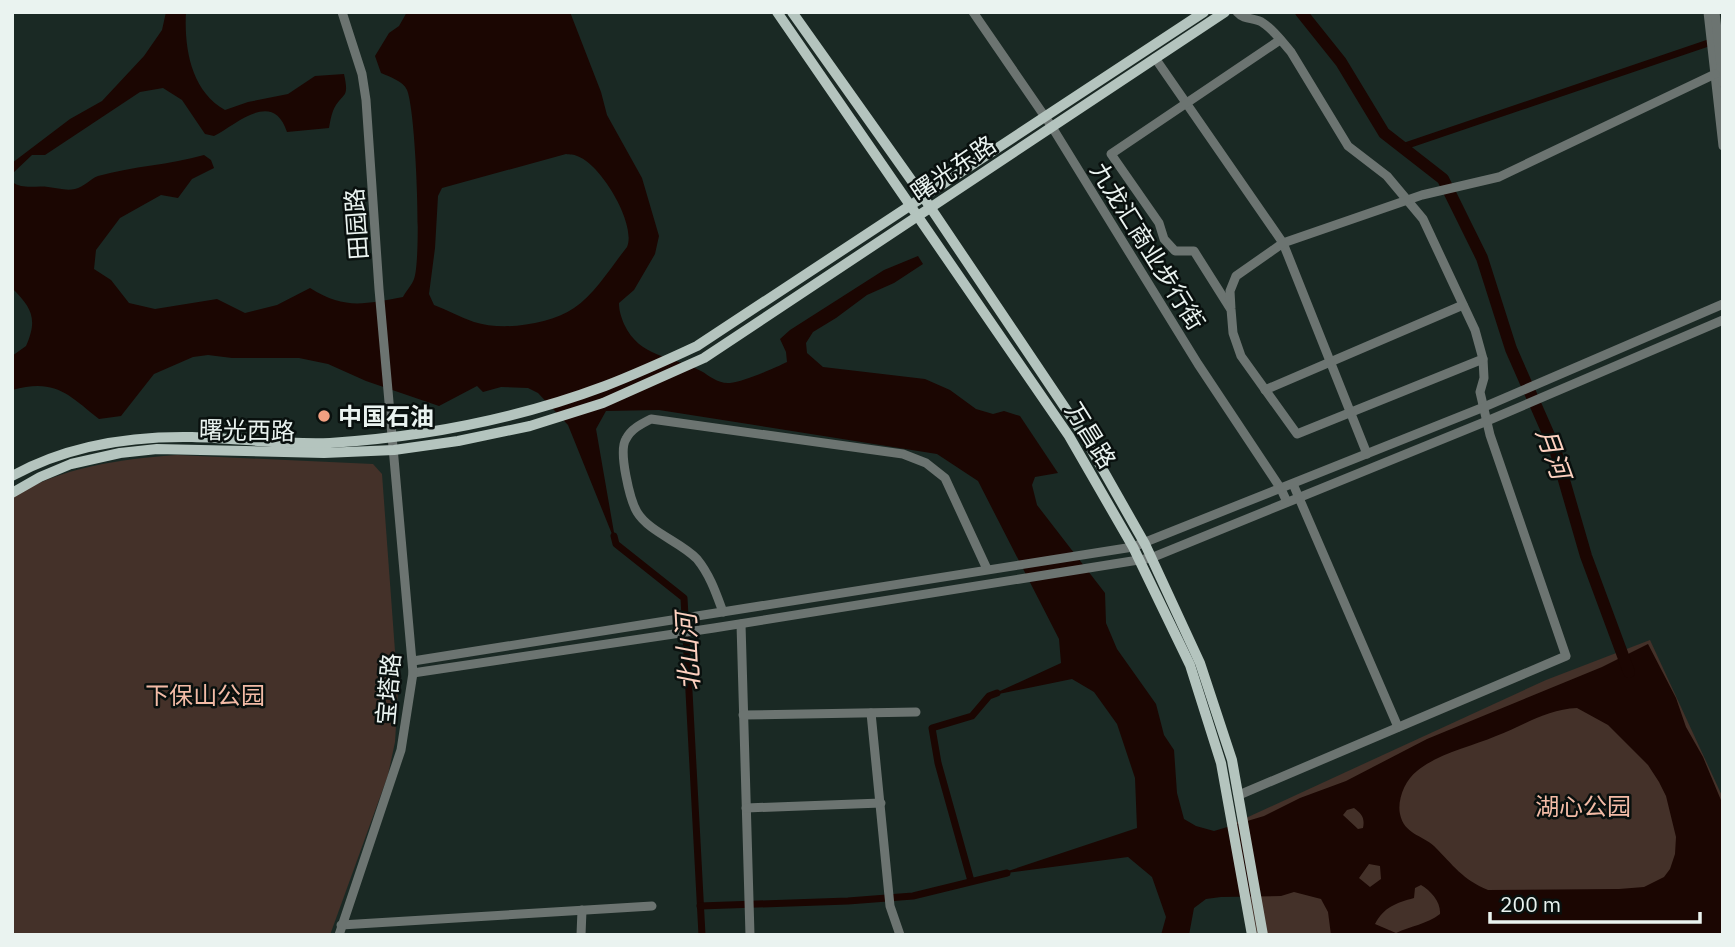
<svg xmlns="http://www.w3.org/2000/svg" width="1735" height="947" viewBox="0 0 1735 947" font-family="'IBM Plex Sans','Noto Sans SC',sans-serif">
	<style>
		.green { fill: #443129 }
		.water { fill: #1b0602; fill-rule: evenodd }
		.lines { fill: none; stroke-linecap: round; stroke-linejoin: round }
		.canal { stroke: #1b0602; stroke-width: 7 }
		.river { stroke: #1b0602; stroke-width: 12 }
		.minor { stroke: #6c7471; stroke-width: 9 }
		.major { stroke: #b4c4be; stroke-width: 10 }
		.poi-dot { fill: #f2a081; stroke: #09100e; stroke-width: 2.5 }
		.labels { text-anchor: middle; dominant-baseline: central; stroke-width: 5; stroke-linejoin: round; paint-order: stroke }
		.street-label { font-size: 24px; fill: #eaf3f0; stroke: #09100e }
		.poi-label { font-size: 24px; font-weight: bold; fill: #eaf3f0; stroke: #09100e; text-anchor: start }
		.park-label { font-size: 24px; fill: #f3bba6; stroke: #09100e }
		.water-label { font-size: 26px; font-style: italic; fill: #fed1c0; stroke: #09100e }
	</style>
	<rect width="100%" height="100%" fill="#1a2924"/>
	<g class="green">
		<path d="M 177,455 L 373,464 L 382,474 L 398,692 L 395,742 L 388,775 L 330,935 L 12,935 L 12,497 C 62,467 120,459 177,455 Z"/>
		<path d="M 1650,640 L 1723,798 L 1723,883 L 1679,935 L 1255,935 L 1235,823 L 1546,680 Z"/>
	</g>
	<g class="water">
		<path d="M 166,12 L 186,12 C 184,48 191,91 225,110 L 248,102 L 288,94 L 315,76 L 344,74 C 350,101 342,91 333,111 C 331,116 330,122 329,128 L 287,132 C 273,89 237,124 214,136 L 205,134 L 182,100 L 163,88 L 140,92 L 45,155 L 32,155 L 12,174 L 12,163 L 70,119 L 102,101 L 144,56 L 162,30 Z"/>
		<path d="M 407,12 L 570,12 L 601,92 L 607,115 L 642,178 L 659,236 L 655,254 L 634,290 L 619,303 C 619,311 621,316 624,324 C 640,358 670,355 701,371 C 710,376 718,384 730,383 C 743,382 775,368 787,362 L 786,352 L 780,339 L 790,330 L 884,270 L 918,256 L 923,264 L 894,283 L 867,295 L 836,318 L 813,332 L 806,343 L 807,353 L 823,367 L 925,379 L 950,390 L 976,409 L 993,414 L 1004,411 L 1020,416 L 1058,473 L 1035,477 L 1032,485 L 1037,505 L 1105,593 L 1106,623 L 1117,649 L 1156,704 L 1164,735 L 1174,750 L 1177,793 L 1184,819 L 1196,826 L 1214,831 L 1264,816 L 1300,798 L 1346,781 L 1427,739 L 1602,667 L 1648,644 L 1676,698 L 1686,727 L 1703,757 L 1723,805 L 1723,935 L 1331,935 L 1328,912 L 1321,899 L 1294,892 L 1281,896 L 1221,897 L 1206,899 L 1194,908 L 1189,935 L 1161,935 L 1166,917 L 1152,877 L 1128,857 L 999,874 L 1137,828 L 1135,778 L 1117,724 L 1094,692 L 1072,679 L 989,696 L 1061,663 L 1059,639 L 978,481 L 937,454 L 659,410 L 606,411 L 596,429 L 616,544 L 568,425 L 538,393 L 528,388 L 501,387 L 483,392 L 477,386 L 439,406 L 366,381 L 328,364 L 299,358 L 232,358 L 208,355 L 193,357 L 154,374 L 121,416 L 99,419 C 68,394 55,378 12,390 L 12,356 L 26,346 C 38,319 32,308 12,288 L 12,182 C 24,190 36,185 48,187 C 57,188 66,191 75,189 C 84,187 90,179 98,176 C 133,166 170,165 204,155 L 211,160 L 214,168 L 192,179 L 178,198 L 161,195 L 120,218 L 96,250 L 94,269 L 111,280 L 129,303 L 155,309 L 217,299 L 245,313 L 277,305 L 310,288 C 345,310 364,304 403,297 C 406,291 412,285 414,279 C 422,258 416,111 407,90 C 403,81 390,77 381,73 L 375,56 L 389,33 L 399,26 ZM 566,154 C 570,155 574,154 577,156 C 600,163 637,224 627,247 C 611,267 595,294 574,308 C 549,325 502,331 474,322 C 460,317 447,310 434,305 L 429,294 L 435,248 L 438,196 L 442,188 ZM 1577,708 L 1608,725 L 1648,765 L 1659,782 L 1666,796 L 1676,837 L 1675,854 L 1670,869 L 1664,877 L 1644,887 L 1619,889 L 1488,890 C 1463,880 1453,865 1434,846 C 1422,835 1404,834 1400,814 C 1397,800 1405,780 1417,771 C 1439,753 1470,747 1496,736 C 1523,726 1547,709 1577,708 ZM 1354,808 C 1362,814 1365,818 1363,828 L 1358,829 L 1343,815 L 1347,810 ZM 1369,864 L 1380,866 L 1381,879 L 1370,887 L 1359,878 ZM 1421,885 C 1431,891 1441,902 1440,914 C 1427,924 1411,926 1396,933 L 1375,924 C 1384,907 1396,903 1414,898 L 1415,888 Z"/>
	</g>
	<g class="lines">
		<g class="canal">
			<path d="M 1402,147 L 1723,38"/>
			<path d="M 614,536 L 616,544 L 684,598 L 702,935"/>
			<path d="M 971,881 L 938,763 L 932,728 L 972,716 L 989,696 L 997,693"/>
			<path d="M 700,906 L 848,901 L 913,896 L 1007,873"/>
		</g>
		<path class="river" d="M 1301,12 L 1341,62 L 1384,133 L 1443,179 L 1482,258 L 1511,349 L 1555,449 L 1586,556 L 1629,672"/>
		<g class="minor">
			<path d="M 973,12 L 1052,127 L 1198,364 L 1281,489 L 1287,502"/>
			<path d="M 1237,12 C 1245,21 1255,17 1263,23 C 1274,30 1283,43 1291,52 L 1348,146 L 1387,176 L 1423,219 L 1452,281 L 1475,330 L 1483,359 L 1484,378 L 1480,392 L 1490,435 L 1566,656 L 1239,795"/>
			<path d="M 1708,12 L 1723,146"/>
			<path d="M 1715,12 L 1723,83"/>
			<path d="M 1155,58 L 1283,243 L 1367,454"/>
			<path d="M 1230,308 L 1194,251 L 1175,251 L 1164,239 L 1159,223 L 1111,154 L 1280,40"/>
			<path d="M 1483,359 L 1297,434 L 1241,356 L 1233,333 L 1231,309 L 1230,291 L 1236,276 L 1283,243 L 1422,195 L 1499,177 L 1715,74"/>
			<path d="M 1265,390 L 1463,305"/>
			<path d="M 1293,484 L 1398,727"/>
			<path d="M 723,612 C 716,593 710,575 697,559 C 681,542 649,532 637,512 C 630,500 618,451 626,439 C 631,429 641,424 651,419 L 903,454 L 926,463 L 945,478 L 987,569"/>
			<path d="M 741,624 L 750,935"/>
			<path d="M 413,661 L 1133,547 L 1484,407 L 1723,304"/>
			<path d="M 413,673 L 714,628 L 1151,558 L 1487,421 L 1723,320"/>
			<path d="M 871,713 L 890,906 L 900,935"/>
			<path d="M 743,715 L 916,712"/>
			<path d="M 746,808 L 881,803"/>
			<path d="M 341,925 L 652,906"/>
			<path d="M 339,935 L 401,750 L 413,673 L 379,289 L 366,100 L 362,74 L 342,12"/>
			<path d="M 581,935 L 582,910"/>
		</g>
		<g class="major">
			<path d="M 777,12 L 1069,436 L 1133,547 L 1190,665 L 1221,763 L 1252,935"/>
			<path d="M 792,12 L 924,198 L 1082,433 L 1145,544 L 1200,663 L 1232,760 L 1263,935"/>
			<path d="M 12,476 C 66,446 130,436 192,437 C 238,438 283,445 330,443 C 423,437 517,419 605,386 C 636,374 667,360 697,346 L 1204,12"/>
			<path d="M 12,493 L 40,477 L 71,464 L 120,453 L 157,449 L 324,453 L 394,450 L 458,441 L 530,426 L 603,403 L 704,358 L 1225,12"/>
		</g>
	</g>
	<circle class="poi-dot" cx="324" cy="416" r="7"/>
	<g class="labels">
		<g class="street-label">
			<text transform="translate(953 168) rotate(-34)">曙光东路</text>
			<text transform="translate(356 224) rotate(-94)">田园路</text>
			<text transform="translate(1148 246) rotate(58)">九龙汇商业步行街</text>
			<text transform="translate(247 430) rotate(1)">曙光西路</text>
			<text transform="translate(1091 435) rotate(58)">万昌路</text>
			<text transform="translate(388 689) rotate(-85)">宝塔路</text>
		</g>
		<g class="poi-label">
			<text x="338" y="416">中国石油</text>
		</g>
		<g class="park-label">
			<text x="205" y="695">下保山公园</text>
			<text x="1583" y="806">湖心公园</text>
		</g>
		<g class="water-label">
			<text transform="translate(1554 453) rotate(70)">月河</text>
			<text transform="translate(687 652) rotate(-93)">北山河</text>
		</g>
	</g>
	<rect width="1735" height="947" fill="none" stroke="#eaf3f0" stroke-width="28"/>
	<path d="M1490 912v10h210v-10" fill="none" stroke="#eaf3f0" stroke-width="3.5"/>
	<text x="1500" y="912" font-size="21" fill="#eaf3f0" stroke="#09100e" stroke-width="5" paint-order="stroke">200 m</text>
</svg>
